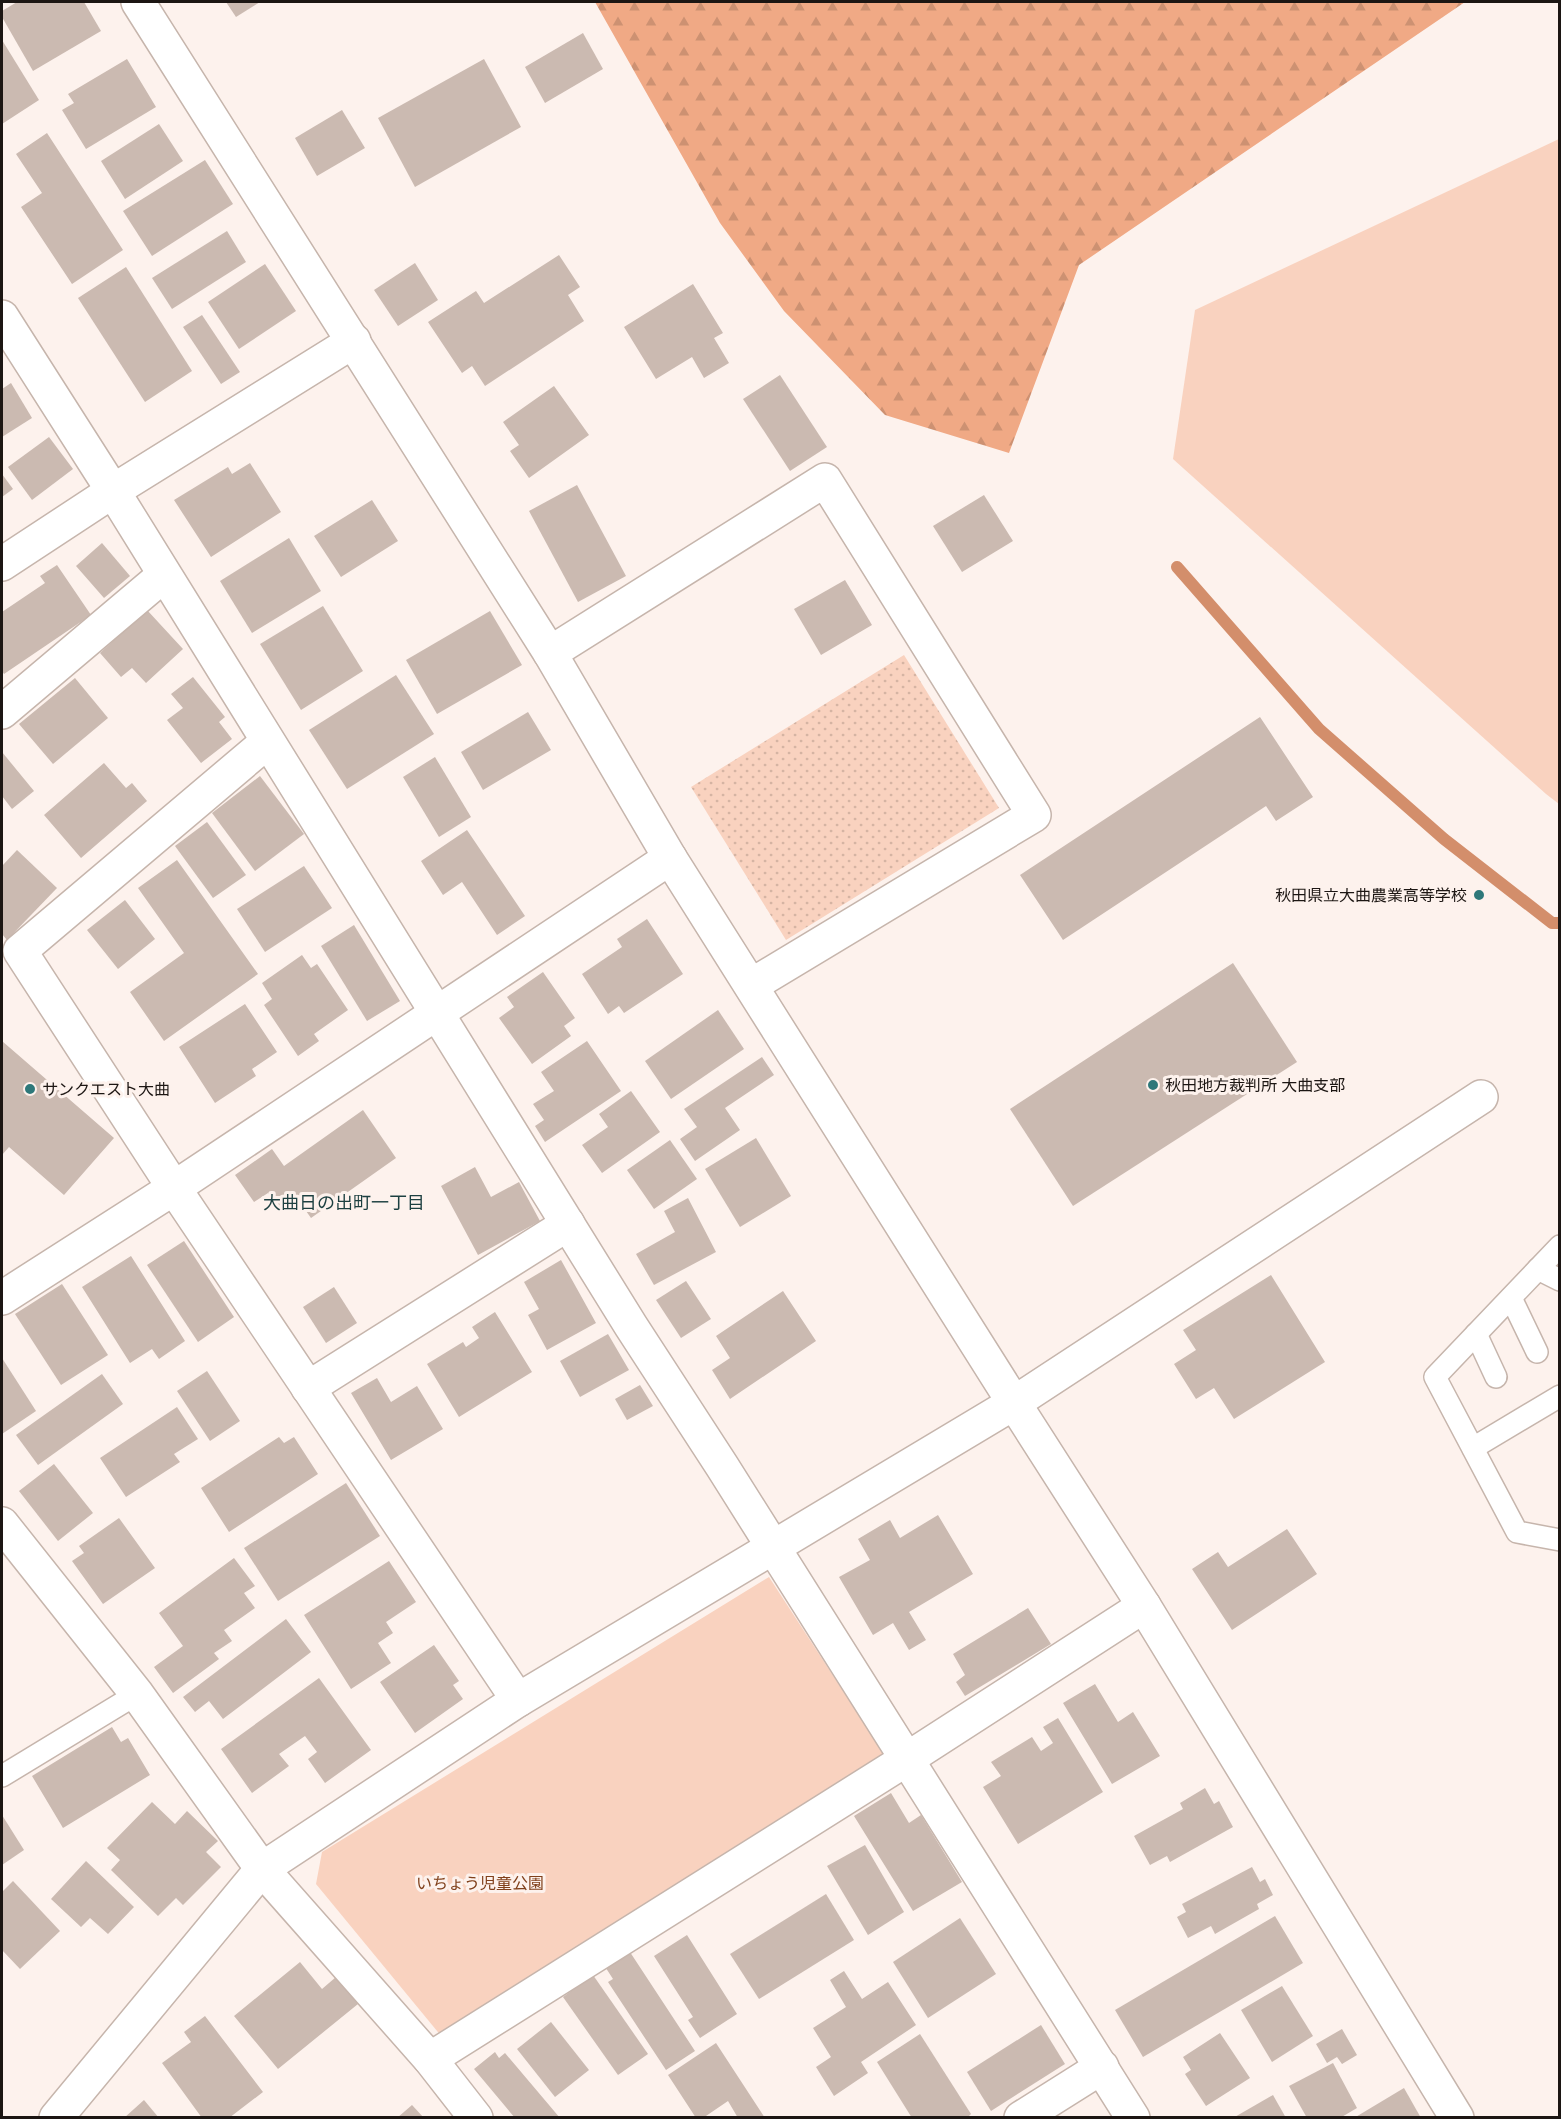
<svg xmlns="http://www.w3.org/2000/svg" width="1561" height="2119" viewBox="0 0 1561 2119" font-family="Mulish,'Noto Sans JP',sans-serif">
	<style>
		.grass { fill: url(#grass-dots) }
		.forest { fill: url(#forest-firs) }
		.park { fill: #f9d2bf }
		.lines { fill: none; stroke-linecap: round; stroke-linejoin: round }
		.stream { stroke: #d38e6b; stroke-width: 12 }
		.building { fill: #cbbab1 }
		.lane-casing { stroke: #c6b5ac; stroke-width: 24 }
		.street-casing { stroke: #c6b5ac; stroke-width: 36 }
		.secondary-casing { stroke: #c6b5ac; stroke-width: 36 }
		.lane { stroke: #fff; stroke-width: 21 }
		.street { stroke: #fff; stroke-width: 33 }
		.secondary { stroke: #fff; stroke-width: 33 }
		.poi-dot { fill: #2e787a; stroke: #fdf2ed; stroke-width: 2 }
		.labels { text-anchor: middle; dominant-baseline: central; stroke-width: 6; stroke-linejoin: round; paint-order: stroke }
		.poi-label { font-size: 16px; fill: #1c1613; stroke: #fdf2ed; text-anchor: start }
		.park-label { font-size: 16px; fill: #80401b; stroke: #fdf2ed }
		.neighbourhood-label { font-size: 18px; fill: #1c3f40; stroke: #fdf2ed }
	</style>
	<defs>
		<pattern id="grass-dots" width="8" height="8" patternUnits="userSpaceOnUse" patternTransform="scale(1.5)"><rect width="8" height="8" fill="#f9d2bf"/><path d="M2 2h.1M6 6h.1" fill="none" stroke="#d5b4a3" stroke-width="1.8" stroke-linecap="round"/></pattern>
		<pattern id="forest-firs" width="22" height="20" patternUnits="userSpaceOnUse" patternTransform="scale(1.5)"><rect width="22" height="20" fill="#f0a985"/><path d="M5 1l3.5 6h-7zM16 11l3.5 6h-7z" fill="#cd9172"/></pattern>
	</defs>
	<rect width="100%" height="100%" fill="#fdf2ed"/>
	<path class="grass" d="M 904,655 L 999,808 L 786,940 L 691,787 Z"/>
	<path class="forest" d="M 595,2 L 1465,2 L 1079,265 L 1009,453 L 885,415 L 784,311 L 720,223 Z"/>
	<g class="park">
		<path d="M 1559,139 L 1559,804 L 1546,794 L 1173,459 L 1195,310 Z"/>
		<path d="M 769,1577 L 886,1757 L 442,2037 L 316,1884 L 322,1852 Z"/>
	</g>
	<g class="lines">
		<path class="stream" d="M 1177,567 L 1319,729 L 1444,839 L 1552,923 L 1560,923"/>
	</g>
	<g class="building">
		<path d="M 17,2 L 84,2 L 101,31 L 33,71 L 2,17 L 2,11 Z"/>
		<path d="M 226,2 L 260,2 L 236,17 Z"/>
		<path d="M 583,33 L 603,69 L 545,103 L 525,67 Z"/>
		<path d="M 2,40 L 39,100 L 2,124 Z"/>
		<path d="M 127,59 L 156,107 L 86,149 L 62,110 L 74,103 L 68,94 Z"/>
		<path d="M 484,59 L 521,127 L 415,187 L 378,118 Z"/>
		<path d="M 342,110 L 365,148 L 317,176 L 295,138 Z"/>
		<path d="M 159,124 L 183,161 L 125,199 L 101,161 Z"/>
		<path d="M 47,133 L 123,250 L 72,284 L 21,207 L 42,193 L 16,154 Z"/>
		<path d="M 205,160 L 233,204 L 152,256 L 123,211 Z"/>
		<path d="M 227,231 L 246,262 L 172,309 L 152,278 Z"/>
		<path d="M 559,255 L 580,287 L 568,295 L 584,321 L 485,386 L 472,366 L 462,373 L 428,322 L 476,291 L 484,303 Z"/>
		<path d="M 415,263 L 438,300 L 398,326 L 374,290 Z"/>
		<path d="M 265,264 L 296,311 L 239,349 L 208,302 Z"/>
		<path d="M 126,267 L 192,371 L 145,402 L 78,298 Z"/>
		<path d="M 693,284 L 723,333 L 714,338 L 729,363 L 704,378 L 692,357 L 656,379 L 624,327 Z"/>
		<path d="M 202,315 L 240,372 L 221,384 L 183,327 Z"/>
		<path d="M 780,375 L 827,447 L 790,471 L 743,399 Z"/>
		<path d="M 11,383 L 32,418 L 2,437 L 2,389 Z"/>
		<path d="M 554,386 L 589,435 L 529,478 L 510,451 L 519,445 L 503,422 Z"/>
		<path d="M 49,437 L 73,469 L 32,500 L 8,467 Z"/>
		<path d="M 250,463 L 281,512 L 211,557 L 174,500 L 228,467 L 232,474 Z"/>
		<path d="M 2,474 L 13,489 L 2,497 Z"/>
		<path d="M 577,485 L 626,576 L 578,602 L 529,511 Z"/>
		<path d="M 984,495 L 1013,541 L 962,572 L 933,526 Z"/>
		<path d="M 372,500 L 398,541 L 341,577 L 314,536 Z"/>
		<path d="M 289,538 L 321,591 L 252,633 L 220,581 Z"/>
		<path d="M 102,543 L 130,576 L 104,598 L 76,566 Z"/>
		<path d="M 57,565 L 91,615 L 4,674 L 2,671 L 2,612 L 45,583 L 40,576 Z"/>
		<path d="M 845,580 L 872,625 L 821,655 L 794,609 Z"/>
		<path d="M 323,606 L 363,671 L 301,710 L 260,644 Z"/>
		<path d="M 147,610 L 183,649 L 146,683 L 132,668 L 121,677 L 100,653 Z"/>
		<path d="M 490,611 L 522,665 L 437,714 L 406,660 Z"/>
		<path d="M 396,675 L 434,734 L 347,789 L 309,730 Z"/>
		<path d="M 193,677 L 225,717 L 219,722 L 232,739 L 201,763 L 167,720 L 183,708 L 171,694 Z"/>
		<path d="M 75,678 L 108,718 L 53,764 L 19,724 Z"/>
		<path d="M 528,712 L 551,750 L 483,790 L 461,752 Z"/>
		<path d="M 1260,717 L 1313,797 L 1276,821 L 1266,806 L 1063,940 L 1020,875 Z"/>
		<path d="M 2,752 L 34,791 L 12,809 L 2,796 Z"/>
		<path d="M 435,757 L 471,817 L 439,837 L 403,777 Z"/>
		<path d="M 104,763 L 126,788 L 132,783 L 147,801 L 81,858 L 44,815 Z"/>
		<path d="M 260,776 L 304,834 L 255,871 L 212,813 Z"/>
		<path d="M 207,822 L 246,875 L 213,898 L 175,846 Z"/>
		<path d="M 467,830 L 525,916 L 497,935 L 462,882 L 443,895 L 421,861 Z"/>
		<path d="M 17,850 L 57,888 L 7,940 L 2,934 L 2,866 Z"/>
		<path d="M 177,860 L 258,974 L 164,1041 L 130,992 L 184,953 L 138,888 Z"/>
		<path d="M 304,866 L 332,908 L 265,952 L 237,909 Z"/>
		<path d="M 125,900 L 155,939 L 118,969 L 87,930 Z"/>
		<path d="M 647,919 L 683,974 L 624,1013 L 619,1006 L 608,1014 L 582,974 L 622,947 L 617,939 Z"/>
		<path d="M 354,925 L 400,1001 L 367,1021 L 321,946 Z"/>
		<path d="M 302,955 L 311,968 L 317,964 L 348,1010 L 314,1034 L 319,1041 L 298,1056 L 264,1005 L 272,999 L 262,983 Z"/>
		<path d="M 1233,963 L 1297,1062 L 1073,1206 L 1010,1109 Z"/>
		<path d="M 543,972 L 575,1018 L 564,1026 L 571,1036 L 532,1064 L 499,1018 L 514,1007 L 507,997 Z"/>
		<path d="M 245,1004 L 277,1052 L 252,1069 L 256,1076 L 215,1103 L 179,1047 Z"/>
		<path d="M 718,1010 L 744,1049 L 671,1099 L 645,1061 Z"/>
		<path d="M 2,1041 L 114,1138 L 64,1195 L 9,1147 L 2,1155 Z"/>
		<path d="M 587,1041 L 621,1091 L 545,1142 L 535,1126 L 544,1120 L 533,1104 L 554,1091 L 541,1072 Z"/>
		<path d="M 762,1057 L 774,1075 L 725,1108 L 740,1130 L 695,1161 L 680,1139 L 697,1127 L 684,1109 Z"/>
		<path d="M 631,1091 L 660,1132 L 602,1173 L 582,1145 L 608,1127 L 599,1114 Z"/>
		<path d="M 363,1110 L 396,1158 L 311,1218 L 296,1197 L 279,1209 L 268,1193 L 254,1202 L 235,1175 L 272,1149 L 284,1166 Z"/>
		<path d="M 756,1138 L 791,1196 L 740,1227 L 705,1169 Z"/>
		<path d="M 670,1140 L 697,1179 L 654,1209 L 627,1170 Z"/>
		<path d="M 475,1167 L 491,1197 L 519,1182 L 540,1221 L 478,1255 L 441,1186 Z"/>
		<path d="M 688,1198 L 716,1252 L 654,1285 L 636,1254 L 675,1232 L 664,1211 Z"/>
		<path d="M 184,1241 L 234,1317 L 198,1342 L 147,1265 Z"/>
		<path d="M 131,1256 L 185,1341 L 159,1359 L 152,1349 L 130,1363 L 82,1287 Z"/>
		<path d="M 561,1260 L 596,1323 L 547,1350 L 528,1315 L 539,1309 L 524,1282 Z"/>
		<path d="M 1271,1275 L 1325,1362 L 1234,1419 L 1214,1388 L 1196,1399 L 1174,1364 L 1196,1350 L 1183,1330 Z"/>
		<path d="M 686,1281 L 711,1319 L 681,1338 L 656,1300 Z"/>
		<path d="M 62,1284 L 108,1355 L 61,1385 L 15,1314 Z"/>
		<path d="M 334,1287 L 357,1323 L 326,1343 L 303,1307 Z"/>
		<path d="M 783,1291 L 816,1341 L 730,1399 L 712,1370 L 730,1358 L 716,1336 Z"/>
		<path d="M 495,1312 L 532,1372 L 459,1417 L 427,1364 L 463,1342 L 466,1347 L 479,1338 L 472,1327 Z"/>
		<path d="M 608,1334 L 629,1370 L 580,1397 L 560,1361 Z"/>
		<path d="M 2,1358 L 36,1411 L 2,1434 Z"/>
		<path d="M 207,1371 L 240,1421 L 210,1441 L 177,1391 Z"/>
		<path d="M 102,1374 L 123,1404 L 38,1465 L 16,1435 Z"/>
		<path d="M 377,1378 L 391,1402 L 417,1386 L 443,1429 L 391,1460 L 351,1393 Z"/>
		<path d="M 640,1385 L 653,1406 L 627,1420 L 615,1399 Z"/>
		<path d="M 177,1407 L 198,1439 L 174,1454 L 180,1462 L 126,1497 L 100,1458 Z"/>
		<path d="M 279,1437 L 284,1443 L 294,1437 L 318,1474 L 229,1532 L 201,1488 Z"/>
		<path d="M 54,1464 L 93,1513 L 58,1541 L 19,1491 Z"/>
		<path d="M 346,1483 L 380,1536 L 278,1601 L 244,1548 Z"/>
		<path d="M 938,1515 L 973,1574 L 909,1612 L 926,1640 L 909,1650 L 893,1623 L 873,1635 L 839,1577 L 870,1560 L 858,1539 L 890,1520 L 900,1538 Z"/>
		<path d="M 119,1518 L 155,1568 L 103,1604 L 72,1561 L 84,1553 L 79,1546 Z"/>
		<path d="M 1287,1529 L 1317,1574 L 1232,1630 L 1192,1569 L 1218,1552 L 1228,1567 Z"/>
		<path d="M 234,1558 L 255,1586 L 244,1593 L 255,1608 L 224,1630 L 232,1641 L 214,1653 L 219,1659 L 173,1693 L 154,1667 L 183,1646 L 159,1613 Z"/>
		<path d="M 389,1561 L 416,1602 L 386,1622 L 393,1633 L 378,1643 L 391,1663 L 351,1689 L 304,1615 Z"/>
		<path d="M 1028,1608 L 1051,1644 L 965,1696 L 956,1682 L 965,1675 L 953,1654 Z"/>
		<path d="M 286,1619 L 311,1652 L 223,1719 L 209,1701 L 195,1712 L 183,1697 Z"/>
		<path d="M 434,1645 L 459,1681 L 453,1685 L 463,1699 L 415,1733 L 380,1682 Z"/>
		<path d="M 319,1678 L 371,1750 L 325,1783 L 308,1759 L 317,1752 L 305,1736 L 279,1754 L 289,1766 L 252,1793 L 221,1749 Z"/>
		<path d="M 1095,1684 L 1118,1722 L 1133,1712 L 1160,1756 L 1112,1784 L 1063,1703 Z"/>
		<path d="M 1058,1718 L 1103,1792 L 1018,1844 L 983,1787 L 1001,1776 L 991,1762 L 1032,1737 L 1041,1751 L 1053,1743 L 1043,1727 Z"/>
		<path d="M 112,1727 L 121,1742 L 128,1738 L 150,1775 L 63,1828 L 32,1776 Z"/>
		<path d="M 1205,1788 L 1214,1804 L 1219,1801 L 1233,1827 L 1170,1862 L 1167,1856 L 1150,1865 L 1134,1836 L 1183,1809 L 1180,1803 Z"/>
		<path d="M 891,1793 L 909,1823 L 921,1815 L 962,1882 L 913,1911 L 854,1816 Z"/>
		<path d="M 152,1802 L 175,1824 L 187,1811 L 218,1841 L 206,1852 L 221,1867 L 183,1905 L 176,1898 L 158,1916 L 111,1870 L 120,1860 L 107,1848 Z"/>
		<path d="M 2,1815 L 24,1850 L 2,1865 Z"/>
		<path d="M 865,1845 L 904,1912 L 868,1935 L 827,1866 Z"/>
		<path d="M 86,1861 L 134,1907 L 108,1934 L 90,1918 L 81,1927 L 51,1899 Z"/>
		<path d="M 1252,1867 L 1260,1882 L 1265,1879 L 1273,1895 L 1257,1904 L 1259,1909 L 1215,1934 L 1211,1926 L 1188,1938 L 1177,1917 L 1186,1912 L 1182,1904 Z"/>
		<path d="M 13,1881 L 60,1931 L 20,1969 L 2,1950 L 2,1892 Z"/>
		<path d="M 826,1894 L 854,1940 L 759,1999 L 730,1954 Z"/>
		<path d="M 1275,1916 L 1303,1963 L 1143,2057 L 1115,2010 Z"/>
		<path d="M 960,1918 L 996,1974 L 928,2018 L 893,1962 Z"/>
		<path d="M 687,1935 L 737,2014 L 700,2038 L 688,2020 L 693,2017 L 654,1956 Z"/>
		<path d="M 626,1946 L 695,2051 L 666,2070 L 608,1982 L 613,1979 L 602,1962 Z"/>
		<path d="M 300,1962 L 322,1989 L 336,1977 L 358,2004 L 278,2069 L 234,2016 Z"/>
		<path d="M 844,1971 L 862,1999 L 888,1982 L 916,2025 L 861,2062 L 868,2073 L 834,2096 L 816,2067 L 831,2057 L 813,2028 L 846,2007 L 830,1980 Z"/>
		<path d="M 593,1975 L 648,2054 L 618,2075 L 563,1997 Z"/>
		<path d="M 1282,1986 L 1313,2036 L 1272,2062 L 1241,2010 Z"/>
		<path d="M 205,2016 L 263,2092 L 229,2118 L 202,2118 L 162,2063 L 191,2042 L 184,2032 Z"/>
		<path d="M 551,2022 L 589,2070 L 555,2097 L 517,2049 Z"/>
		<path d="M 1041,2025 L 1065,2064 L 991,2111 L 967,2072 Z"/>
		<path d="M 1342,2029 L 1357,2055 L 1342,2064 L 1337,2057 L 1327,2063 L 1316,2044 Z"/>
		<path d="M 1220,2033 L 1250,2078 L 1206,2106 L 1185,2074 L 1191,2070 L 1183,2057 Z"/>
		<path d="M 920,2034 L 971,2114 L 967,2118 L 912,2118 L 877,2062 Z"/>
		<path d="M 716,2043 L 765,2118 L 738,2118 L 728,2101 L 703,2118 L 696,2118 L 668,2075 Z"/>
		<path d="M 495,2052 L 499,2058 L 505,2053 L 560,2118 L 515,2118 L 474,2069 Z"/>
		<path d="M 1333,2063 L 1357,2108 L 1340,2118 L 1307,2118 L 1289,2086 Z"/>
		<path d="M 1404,2088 L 1421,2118 L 1354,2118 Z"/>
		<path d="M 1273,2095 L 1286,2118 L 1233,2118 Z"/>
		<path d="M 144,2100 L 159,2118 L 124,2118 Z"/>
		<path d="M 412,2105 L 424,2118 L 397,2118 Z"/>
	</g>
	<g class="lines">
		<g class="lane-casing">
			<g id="lane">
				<path d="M 1560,1246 L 1435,1377 L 1517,1532 L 1560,1540"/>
				<path d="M 1538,1269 L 1560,1280"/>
				<path d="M 1511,1298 L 1537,1352"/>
				<path d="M 1476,1334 L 1496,1377"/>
				<path d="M 1473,1448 L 1560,1396"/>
				<path d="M 2,1776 L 137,1694"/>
			</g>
		</g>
		<g class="street-casing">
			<g id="street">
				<path d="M 2,317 L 113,491 L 631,1326 L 722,1466 L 1133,2118"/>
				<path d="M 2,564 L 113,491 L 354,341"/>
				<path d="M 550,653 L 825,480 L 1034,815 L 752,985"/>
				<path d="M 2,712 L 164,575"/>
				<path d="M 267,742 L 20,951 L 174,1188 L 518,1700"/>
				<path d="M 2,1298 L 174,1188 L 670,858"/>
				<path d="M 308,1388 L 568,1224"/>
				<path d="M 2,1524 L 137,1694 L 262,1869 L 430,2059 L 476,2118"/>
				<path d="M 430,2059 L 907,1759 L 1144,1606"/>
				<path d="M 56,2118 L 262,1869 L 518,1700 L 1014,1403 L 1481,1097"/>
				<path d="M 1021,2118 L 1102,2067"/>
			</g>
		</g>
		<g class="secondary-casing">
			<path id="secondary" d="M 138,2 L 550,653 L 670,858 L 1014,1403 L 1144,1606 L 1457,2118"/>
		</g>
		<use href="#lane" class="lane"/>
		<use href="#street" class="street"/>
		<use href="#secondary" class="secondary"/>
	</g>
	<g class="poi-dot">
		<circle cx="1479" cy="895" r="6"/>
		<circle cx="1153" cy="1085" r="6"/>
		<circle cx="30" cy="1089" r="6"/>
	</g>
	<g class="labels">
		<g class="poi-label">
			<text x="1467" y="895" text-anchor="end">秋田県立大曲農業高等学校</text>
			<text x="1165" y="1085">秋田地方裁判所 大曲支部</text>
			<text x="42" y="1089">サンクエスト大曲</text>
		</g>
		<g class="park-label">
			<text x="480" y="1883">いちょう児童公園</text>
		</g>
		<g class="neighbourhood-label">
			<text x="344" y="1202">大曲日の出町一丁目</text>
		</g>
	</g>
	<rect width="1561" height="2119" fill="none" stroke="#1c1613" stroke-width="6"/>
</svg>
